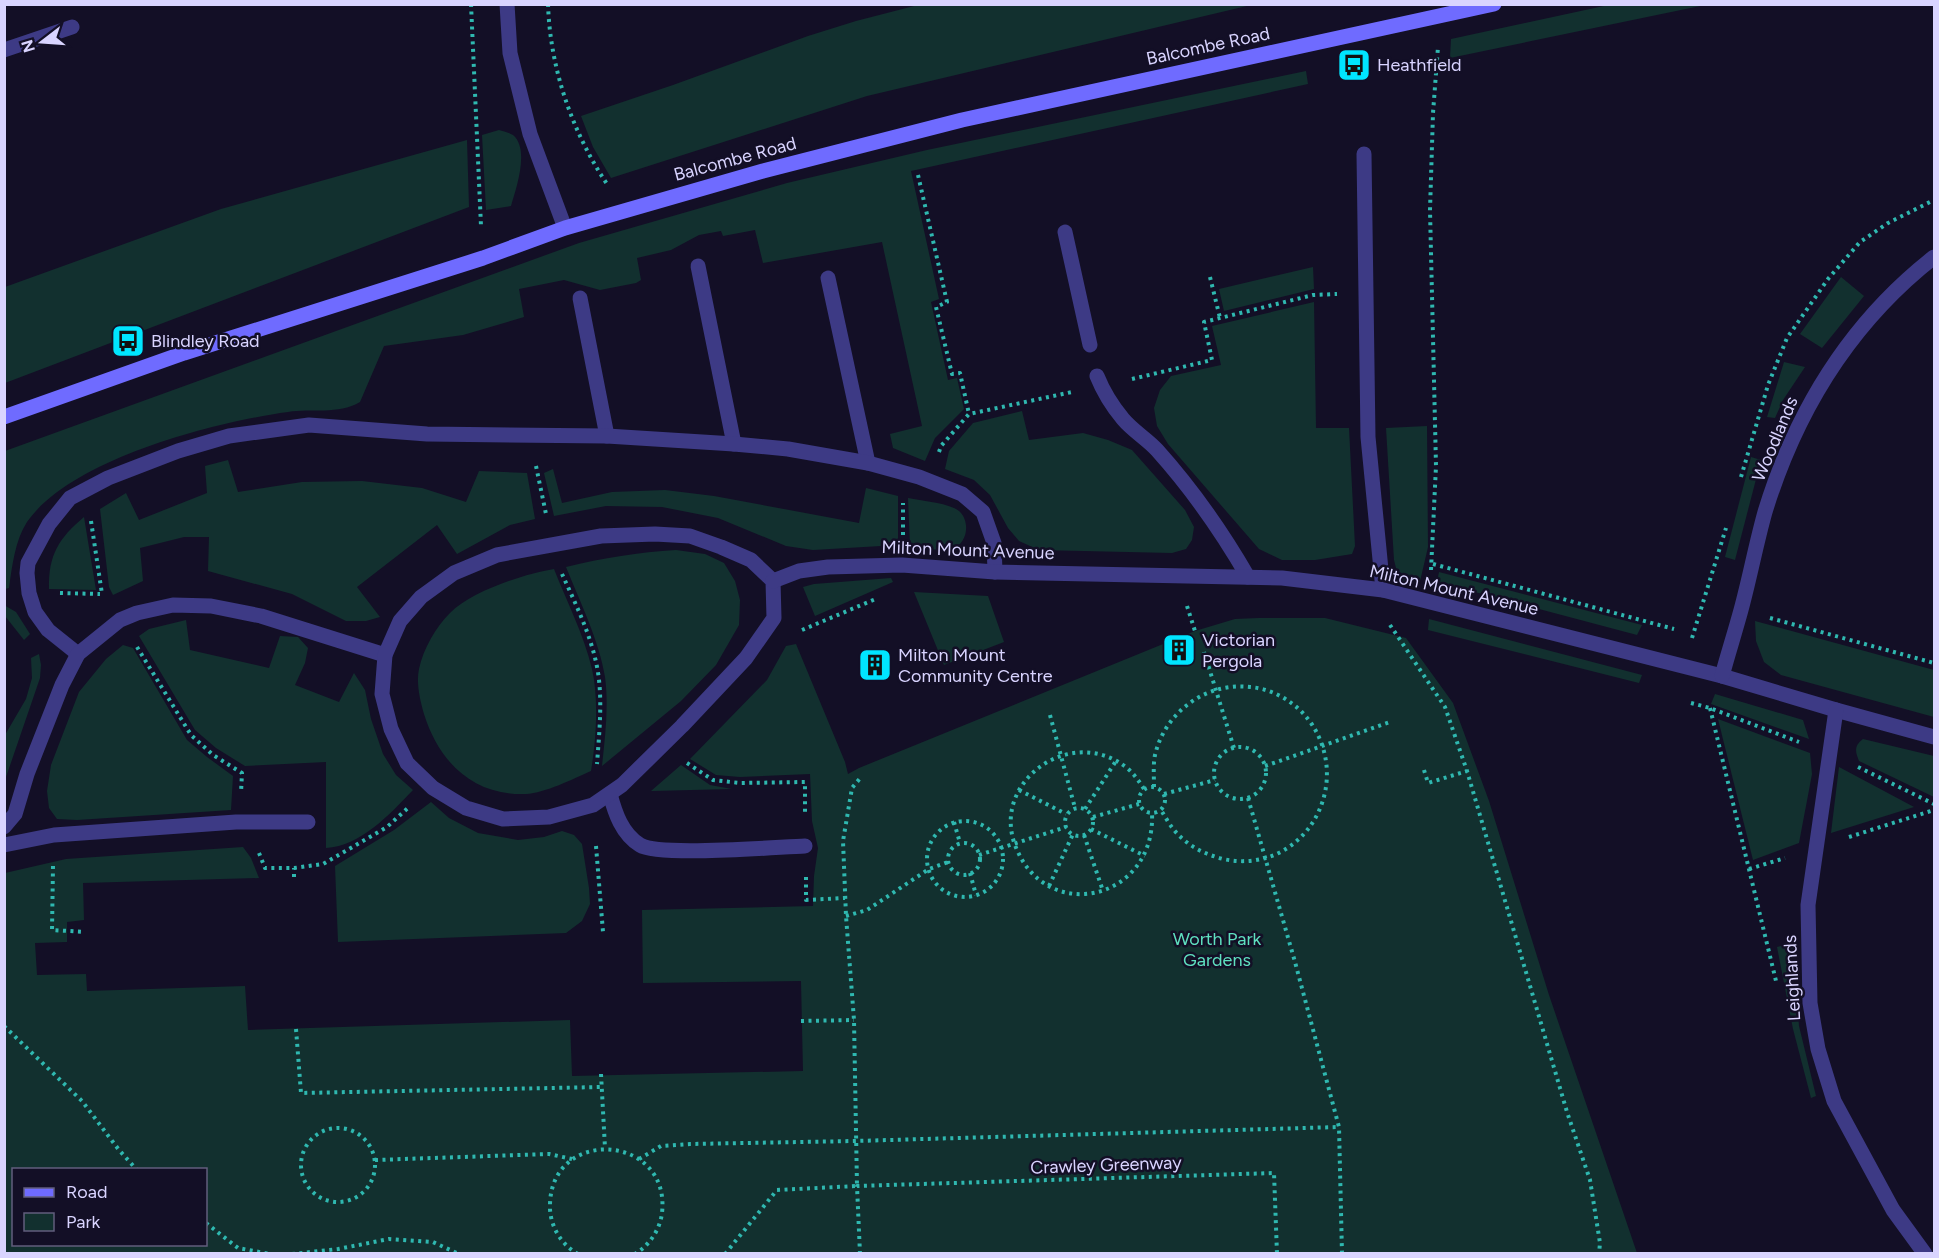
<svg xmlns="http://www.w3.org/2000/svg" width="1939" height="1258" viewBox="0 0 1939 1258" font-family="Figtree,sans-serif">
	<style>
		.green { fill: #12302f; fill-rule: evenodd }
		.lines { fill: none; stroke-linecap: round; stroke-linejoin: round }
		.path { stroke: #2fb8b0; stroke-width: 4; stroke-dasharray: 3 4.5; stroke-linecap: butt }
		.service { stroke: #3d3a85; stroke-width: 15 }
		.minor { stroke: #3d3a85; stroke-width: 15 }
		.secondary { stroke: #6f6bff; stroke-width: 15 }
		.labels { text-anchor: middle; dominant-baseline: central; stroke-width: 5; stroke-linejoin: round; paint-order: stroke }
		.street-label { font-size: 18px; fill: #d9d4ff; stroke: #130f26 }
		.poi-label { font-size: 18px; fill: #d9d4ff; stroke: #130f26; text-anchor: start }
		.park-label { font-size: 18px; fill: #5fe0c0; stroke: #130f26 }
	</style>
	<rect width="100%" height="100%" fill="#130f26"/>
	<g class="green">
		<path d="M 1613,4 L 1705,5 L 1450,58 L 1451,39 Z"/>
		<path d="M 918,5 L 1251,5 L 867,96 L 611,178 L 593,147 L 581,116 L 673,85 L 808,36 L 856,21 Z"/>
		<path d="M 1306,71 L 1308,84 L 911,171 L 939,299 L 931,302 L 948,380 L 957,378 L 964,409 L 935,438 L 925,461 L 893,448 L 890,434 L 922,426 L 882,242 L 763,263 L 755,230 L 723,236 L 721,231 L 699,235 L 671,250 L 637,258 L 641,280 L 636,283 L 600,290 L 564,280 L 519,289 L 524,317 L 463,335 L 384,346 L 360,402 C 338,415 311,408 288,412 C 214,422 71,459 27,522 C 15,540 12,567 9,588 L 5,589 L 5,451 L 579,243 L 787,183 L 927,150 Z"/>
		<path d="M 499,130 C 503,131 510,133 513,135 C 530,149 516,189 511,206 L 486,210 L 482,135 Z"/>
		<path d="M 467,140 L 469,207 L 5,383 L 5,287 L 221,209 Z"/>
		<path d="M 1313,267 L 1314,289 L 1224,311 L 1219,289 Z"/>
		<path d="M 1841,277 L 1864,296 L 1822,348 L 1800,334 Z"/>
		<path d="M 1314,302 L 1316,428 L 1349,428 L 1355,546 L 1352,554 L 1315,560 L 1282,560 L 1259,549 L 1168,444 L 1157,426 L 1154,408 L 1160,390 L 1171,376 L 1221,365 L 1212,326 Z"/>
		<path d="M 1784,362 L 1805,367 L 1783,400 L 1775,418 L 1767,417 Z"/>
		<path d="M 1022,411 L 1029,440 L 1083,433 L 1108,440 L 1132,450 L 1185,510 L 1194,527 L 1192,540 L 1186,549 L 1172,553 L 1039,550 L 1019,541 L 1008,528 L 990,495 L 974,480 L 945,469 L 949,451 L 973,423 Z"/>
		<path d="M 1427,426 L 1428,547 L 1418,590 C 1399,583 1399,580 1394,560 L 1386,428 Z"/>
		<path d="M 1751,457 L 1761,460 L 1735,560 L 1725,557 Z"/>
		<path d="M 228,460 L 238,492 L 302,482 L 362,481 L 422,488 L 466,502 L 479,471 L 527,473 L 535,519 L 510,525 L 457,554 L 437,525 L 357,587 L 380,617 L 366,621 L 346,621 L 292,594 L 208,571 L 209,537 L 184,537 L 140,548 L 143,581 L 113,595 L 109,587 L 100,509 L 126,493 L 139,520 L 207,493 L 205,466 Z"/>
		<path d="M 553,469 L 562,503 L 612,492 L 665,490 L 714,496 L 859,523 L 866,488 L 898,496 L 898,545 L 813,550 L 786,546 L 718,518 L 662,507 L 606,506 L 554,516 L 544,473 Z"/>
		<path d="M 908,498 C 923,501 940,502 954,508 C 971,515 970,543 952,549 C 940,552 922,547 910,546 Z"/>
		<path d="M 84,517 L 96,590 L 49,589 C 48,555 59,538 84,517 Z"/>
		<path d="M 676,550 L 705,554 L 724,563 L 735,581 L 740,600 L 739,625 L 716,665 L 681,701 L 602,766 C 605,737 609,707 605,677 C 599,640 580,602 566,567 C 603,558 639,552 676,550 Z"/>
		<path d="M 554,569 C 567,602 584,635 592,669 C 599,700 596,741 591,771 C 573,779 545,793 526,794 C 473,796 439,762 424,714 C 420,700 416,683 419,669 C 423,649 436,627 450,613 C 472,591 524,574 554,569 Z"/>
		<path d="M 1439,572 L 1642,625 L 1637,635 L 1437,582 Z"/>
		<path d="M 891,578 L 893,582 L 815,616 L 803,587 L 814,584 Z"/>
		<path d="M 914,592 L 988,596 L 1004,642 L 944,665 Z"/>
		<path d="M 4,605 L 16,612 L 30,634 L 24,640 L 5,616 Z"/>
		<path d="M 1259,618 L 1325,618 L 1406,638 L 1453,703 L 1489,801 L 1549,995 L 1637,1253 L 5,1253 L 5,873 L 66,859 L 243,847 L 251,858 L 259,878 L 83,883 L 84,920 L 67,922 L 67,942 L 35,943 L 37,975 L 86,974 L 87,991 L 245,986 L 248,1030 L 570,1020 L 572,1076 L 803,1071 L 801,981 L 643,983 L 642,910 L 813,906 L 814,876 L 818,848 L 812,821 L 810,774 L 740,777 L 716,775 L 690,759 L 767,680 L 786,646 L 796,644 L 845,762 L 848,774 L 859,768 L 1195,631 L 1235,619 ZM 14,1170 L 206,1170 L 206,1244 L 14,1244 Z"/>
		<path d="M 1429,619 L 1642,675 L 1639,683 L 1428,630 Z"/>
		<path d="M 186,620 L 190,650 L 269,668 L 280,636 L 298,637 L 308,648 L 305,663 L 295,685 L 339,702 L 354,673 L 365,690 L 371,719 L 383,754 L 396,775 L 413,790 C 390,814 361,846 326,848 L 326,762 L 245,766 L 216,748 L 195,730 L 139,636 L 149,629 Z"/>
		<path d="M 1755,621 L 1934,670 L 1934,717 L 1781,675 L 1764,662 L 1756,641 Z"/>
		<path d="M 123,645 L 133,648 L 187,740 L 207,757 L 233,776 L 231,810 L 77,820 L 57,819 L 49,808 L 47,791 L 51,765 L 79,692 L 106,659 Z"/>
		<path d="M 39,654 L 41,665 L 40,678 L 5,780 L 5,735 L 26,699 L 32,678 L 31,658 Z"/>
		<path d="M 1715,694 L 1803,720 L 1809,739 L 1711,704 Z"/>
		<path d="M 1718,719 L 1810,753 L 1812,774 L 1799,843 L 1753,860 Z"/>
		<path d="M 1863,739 L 1934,756 L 1934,797 L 1859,761 C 1855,751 1854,746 1863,739 Z"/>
		<path d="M 681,765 L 710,785 L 732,789 L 651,791 Z"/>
		<path d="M 1839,767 L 1914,807 L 1831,833 Z"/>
		<path d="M 431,802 L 449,818 L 478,833 L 518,840 L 544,837 L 562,831 L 574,835 L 582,844 L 589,888 L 590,904 L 582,921 L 566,933 L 338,942 L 335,866 L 394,830 Z"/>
		<path d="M 1793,943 L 1799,1026 L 1816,1096 L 1811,1098 L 1793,1029 L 1777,947 Z"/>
	</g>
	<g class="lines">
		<g class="path">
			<path d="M 471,4 L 481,226"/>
			<path d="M 548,4 C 550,68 572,132 607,184"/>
			<path d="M 918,175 L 947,302 L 936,307 L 952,374 L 960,373 L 969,414"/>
			<path d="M 1210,277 L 1220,318"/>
			<path d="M 1132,379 L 1212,360 L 1204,322 L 1313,295 L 1337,294"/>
			<path d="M 939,452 L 941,446 L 969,414 L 1072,392"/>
			<path d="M 536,466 L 546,514"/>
			<path d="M 1741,477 L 1768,385 L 1787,338 L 1828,279 L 1860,242 L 1888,223 L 1934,200"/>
			<path d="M 91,521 L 102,594"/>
			<path d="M 903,535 L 903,503"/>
			<path d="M 1433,564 L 1674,629"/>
			<path d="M 1431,570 L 1436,466 L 1430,210 L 1433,113 L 1438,47"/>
			<path d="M 562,574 C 577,607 595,643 599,680 C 602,707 599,736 597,764"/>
			<path d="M 60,593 L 100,594"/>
			<path d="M 1187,606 L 1195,631"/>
			<path d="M 1770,618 L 1934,663"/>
			<path d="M 1390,625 L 1445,707 L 1467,771 L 1567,1112 L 1590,1180 L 1600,1243 L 1599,1254"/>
			<path d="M 802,630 L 878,598"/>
			<path d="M 1692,638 L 1726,528"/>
			<path d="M 137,647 L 191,735 L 213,755 L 242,773 L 241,793"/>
			<path d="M 1204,652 L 1234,748"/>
			<path d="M 1691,703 L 1710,708 L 1799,742"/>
			<path d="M 1710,708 L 1776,981"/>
			<path d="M 1050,715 L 1075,808"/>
			<circle cx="1240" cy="773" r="26"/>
			<path d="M 687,763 L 713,780 L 740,783 L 805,782 L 805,816"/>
			<path d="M 1265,766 L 1390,722"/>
			<path d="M 1858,767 L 1934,804"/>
			<path d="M 1424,770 L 1428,783 L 1467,771"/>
			<circle cx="1152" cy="800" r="13"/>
			<path d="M 1154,787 C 1154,776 1153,765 1155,755 C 1165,712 1206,682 1250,687 C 1274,689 1297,703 1311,723 C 1355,788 1302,876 1223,859 C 1208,855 1194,849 1183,839 C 1173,831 1167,820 1161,810"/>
			<path d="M 1144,789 C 1139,781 1134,774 1127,768 C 1073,724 991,780 1015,845 C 1045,926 1156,901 1152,813"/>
			<path d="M 1019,790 L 1066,814"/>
			<path d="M 1164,794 L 1215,780"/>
			<path d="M 1248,798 L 1295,962 L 1339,1127 L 1342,1254"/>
			<circle cx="1079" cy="822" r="14"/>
			<path d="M 1085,809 L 1116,761"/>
			<path d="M 1093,817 L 1139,804"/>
			<circle cx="965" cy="859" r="38"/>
			<path d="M 954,822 L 960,843"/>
			<path d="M 1091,829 L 1145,856"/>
			<path d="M 1084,835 L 1103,891"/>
			<path d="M 1849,837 L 1934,810"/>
			<circle cx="964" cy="859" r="16"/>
			<path d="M 596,846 L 603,932"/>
			<path d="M 259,853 L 265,868 L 294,868 L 323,864 L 387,827 L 409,807"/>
			<path d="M 979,855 L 1066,827"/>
			<path d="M 53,866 L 52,930 L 85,932"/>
			<path d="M 1749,869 L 1785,858"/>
			<path d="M 970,873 L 976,895"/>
			<path d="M 294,877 L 294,868"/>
			<path d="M 806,877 L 806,900 L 845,898"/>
			<path d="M 1049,886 L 1073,834"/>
			<path d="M 846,916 L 867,910 L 929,869 L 948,862"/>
			<path d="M 801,1021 L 854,1020"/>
			<path d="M 4,1026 L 82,1101 L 119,1150 L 137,1170"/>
			<path d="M 296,1029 L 301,1093 L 601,1087"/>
			<path d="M 601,1074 L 605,1148"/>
			<circle cx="338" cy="1165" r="37"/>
			<path d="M 639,1159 L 661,1146 L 690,1144 L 855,1141 L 1339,1127"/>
			<path d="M 375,1160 L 549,1154 L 572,1159"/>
			<path d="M 206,1223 L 238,1248 L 270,1254"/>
			<path d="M 292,1254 L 338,1249 L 389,1239 L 433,1242 L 459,1254"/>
			<path d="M 578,1254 C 560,1244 549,1224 550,1204 C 552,1126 671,1134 662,1213 C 660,1229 650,1245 635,1254"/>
			<path d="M 725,1254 L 777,1190 L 857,1186 L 854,1020 L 846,916 L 843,841 L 852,788 L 862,776"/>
			<path d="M 860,1254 L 857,1186 L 1274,1173 L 1277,1254"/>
		</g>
		<g class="service">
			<path d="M 1364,154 L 1368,437 L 1383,590"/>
			<path d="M 1065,232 L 1090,345"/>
			<path d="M 698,266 L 734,444"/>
			<path d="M 828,278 L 868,463"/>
			<path d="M 580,298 L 607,436"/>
			<path d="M 1097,376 C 1103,391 1113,407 1123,419 C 1133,431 1147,439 1157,450 C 1192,489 1222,532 1248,577"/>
			<path d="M 78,654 L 48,630 L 35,612 L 29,593 L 27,573 L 28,563 L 49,524 L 70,498 L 108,478 L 178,451 L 229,436 L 309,425 L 427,434 L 607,436 L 734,444 L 788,449 L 868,463 L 919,477 L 962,494 L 983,512 L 994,543 L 995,572"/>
			<path d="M 610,794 C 615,813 622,834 640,845 C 659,857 776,847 805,846"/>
			<path d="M 4,827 L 15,814 L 27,774 L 62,685 L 78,654 L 120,620 L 137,613 L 173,605 L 211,606 L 261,616 L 385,655"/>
			<path d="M 4,845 L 54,835 L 236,822 L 308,822"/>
		</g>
		<g class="minor">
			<path d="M 507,4 L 510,53 L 530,134 L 565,228"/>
			<path d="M 4,50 L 72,27"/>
			<path d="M 655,534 L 690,536 L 721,547 L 751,560 L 773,581 L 774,618 L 746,658 L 682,726 L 622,785 L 593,805 L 549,817 L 503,819 L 466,808 L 433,788 L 407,763 L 391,729 L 382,694 L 385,655 L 400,621 L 421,597 L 454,573 L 497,555 L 601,536 Z"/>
			<path d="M 773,581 L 799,571 L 828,567 L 902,565 L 995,572 L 1282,578 L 1383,590 L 1722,676 L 1836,710 L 1934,737"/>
			<path d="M 1722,676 C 1728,654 1735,632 1741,610 C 1750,577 1756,544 1765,512 C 1796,411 1851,322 1934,257"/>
			<path d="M 1836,710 L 1808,905 L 1810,1003 L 1818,1049 L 1834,1101 L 1893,1210 L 1925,1254"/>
		</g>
		<path class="secondary" d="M 4,417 L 184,353 L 483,258 L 565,228 L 763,171 L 962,120 L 1494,4"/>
	</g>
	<defs>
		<g id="bus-square" transform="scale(1.725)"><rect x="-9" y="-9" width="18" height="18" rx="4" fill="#00e5ff" stroke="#130f26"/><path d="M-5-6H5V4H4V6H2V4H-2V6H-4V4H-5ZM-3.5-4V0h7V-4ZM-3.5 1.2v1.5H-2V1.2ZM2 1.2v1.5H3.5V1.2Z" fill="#111"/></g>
		<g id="building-square" transform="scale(1.725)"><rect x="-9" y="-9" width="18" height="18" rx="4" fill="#00e5ff" stroke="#130f26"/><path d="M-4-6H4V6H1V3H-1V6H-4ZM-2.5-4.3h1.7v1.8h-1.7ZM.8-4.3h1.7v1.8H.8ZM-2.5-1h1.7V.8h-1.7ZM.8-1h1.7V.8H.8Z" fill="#111"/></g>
	</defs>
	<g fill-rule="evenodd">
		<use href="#bus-square" x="1354" y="65"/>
		<use href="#bus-square" x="128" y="341"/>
		<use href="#building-square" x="1179" y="650"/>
		<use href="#building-square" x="875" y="665"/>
	</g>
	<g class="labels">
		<g class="street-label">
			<text transform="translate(1208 46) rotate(-12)">Balcombe Road</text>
			<text transform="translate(735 159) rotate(-15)">Balcombe Road</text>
			<text transform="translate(1775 439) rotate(-67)">Woodlands</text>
			<text transform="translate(968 550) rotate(2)">Milton Mount Avenue</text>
			<text transform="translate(1454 590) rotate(13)">Milton Mount Avenue</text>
			<text transform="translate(1792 978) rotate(-93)">Leighlands</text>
			<text transform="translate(1106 1165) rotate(-2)">Crawley Greenway</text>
		</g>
		<g class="poi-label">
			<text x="1377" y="65">Heathfield</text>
			<text x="151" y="341">Blindley Road</text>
			<text x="1202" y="640">Victorian<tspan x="1202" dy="21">Pergola</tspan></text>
			<text x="898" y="655">Milton Mount<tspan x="898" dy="21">Community Centre</tspan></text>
		</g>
		<g class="park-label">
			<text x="1217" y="939">Worth Park<tspan x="1217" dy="21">Gardens</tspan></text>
		</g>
	</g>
	<rect width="1939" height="1258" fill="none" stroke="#d9d4ff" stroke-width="12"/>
	<rect x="12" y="1168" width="195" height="78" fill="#130f26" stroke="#625e7d" stroke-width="1.5"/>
	<rect x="24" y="1188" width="30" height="9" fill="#6f6bff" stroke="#625e7d" stroke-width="1.5"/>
	<text x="66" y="1198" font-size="18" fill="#d9d4ff">Road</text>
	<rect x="24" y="1213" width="30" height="18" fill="#12302f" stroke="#625e7d" stroke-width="1.5"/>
	<text x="66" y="1228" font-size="18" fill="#d9d4ff">Park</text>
	<g transform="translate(42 42) rotate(253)" stroke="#130f26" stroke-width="4.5" paint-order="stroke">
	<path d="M0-4.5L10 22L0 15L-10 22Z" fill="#d9d4ff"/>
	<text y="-9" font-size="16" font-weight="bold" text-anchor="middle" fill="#d9d4ff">N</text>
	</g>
</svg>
